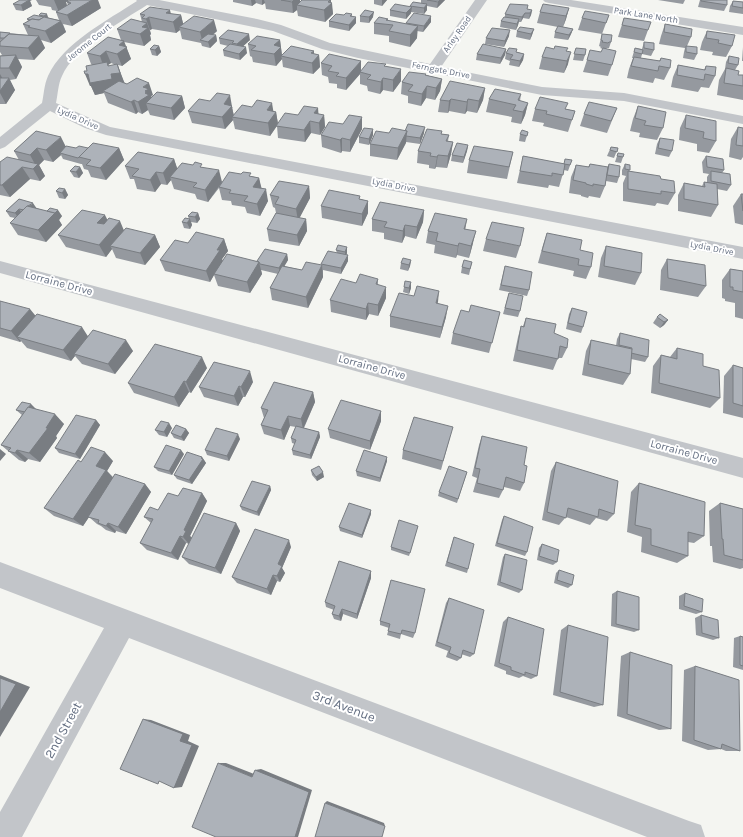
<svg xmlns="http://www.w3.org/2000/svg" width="743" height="837" viewBox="0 0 743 837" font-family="Karla,sans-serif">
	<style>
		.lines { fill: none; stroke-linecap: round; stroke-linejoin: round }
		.minor { fill: #c2c5c9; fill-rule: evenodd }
		.wall { fill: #95999f; fill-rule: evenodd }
		.shaded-wall { fill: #797d82 }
		.building { fill: #adb2b9; stroke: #797d82 }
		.labels { text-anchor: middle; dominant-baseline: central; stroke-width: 4; stroke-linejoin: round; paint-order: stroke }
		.far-street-label { font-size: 9px; fill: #646f82; stroke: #fff }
		.street-label { font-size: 11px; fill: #646f82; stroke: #fff }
		.near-street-label { font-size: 13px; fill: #646f82; stroke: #fff }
	</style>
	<rect width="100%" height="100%" fill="#f4f5f1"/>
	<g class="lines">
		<g class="minor">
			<path d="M 136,0 L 159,0 L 257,19 L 281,25 L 330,43 L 430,64 L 475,0 L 487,0 L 441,67 L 542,87 L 624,93 L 743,116 L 743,124 L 624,101 L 542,95 L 358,58 L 322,49 L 273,31 L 147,5 C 122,21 74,48 62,76 C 58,84 58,94 56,103 L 110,127 L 743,247 L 743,259 L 106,135 L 85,128 L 50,111 L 5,147 L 0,149 L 0,137 L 42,103 C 44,94 44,85 48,76 C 63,43 108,20 137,1 Z"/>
			<path d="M 543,0 L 571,0 L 743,27 L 743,35 L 549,3 L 545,2 Z"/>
			<path d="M 0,261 L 743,458 L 743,478 L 0,273 Z"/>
			<path d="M 0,562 L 689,821 L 701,825 L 705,837 L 647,837 L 129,638 L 22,837 L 0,837 L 0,812 L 104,628 L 0,588 Z"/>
		</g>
	</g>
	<g class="wall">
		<path d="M 36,0 L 68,0 L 69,1 L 66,2 L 67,6 L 68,5 L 67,2 L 101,8 L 72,26 L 63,24 L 66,32 L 51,43 L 41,40 L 45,48 L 34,60 L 18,59 L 22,67 L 16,79 L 10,80 L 15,90 L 6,104 L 0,104 L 0,56 L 2,55 L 0,52 L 0,32 L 28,35 L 23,24 L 28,21 L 27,19 L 40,16 L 39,15 L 41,13 L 49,18 L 59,20 L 56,12 L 57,11 L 52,10 L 51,7 L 39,5 Z"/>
		<path d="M 233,0 L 300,0 L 300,1 L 331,2 L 333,14 L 325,22 L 298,16 L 297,10 L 293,13 L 266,9 L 265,3 L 262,5 L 256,3 L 252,6 L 233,2 Z"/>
		<path d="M 374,0 L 387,0 L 382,6 L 374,4 Z"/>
		<path d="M 421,0 L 445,0 L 437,8 L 427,6 L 427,10 L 424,14 L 411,12 L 411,13 L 406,19 L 390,16 L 390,10 L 410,7 L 410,6 L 421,3 Z"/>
		<path d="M 658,0 L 685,0 L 683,4 Z"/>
		<path d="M 700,0 L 727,0 L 727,5 L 724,11 L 698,7 Z"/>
		<path d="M 30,1 L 32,6 L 23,11 L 16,10 L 13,4 Z"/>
		<path d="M 733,1 L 743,2 L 743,14 L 729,12 L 730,6 Z"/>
		<path d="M 569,8 L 566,19 L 563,27 L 573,29 L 571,34 L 568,40 L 554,38 L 555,32 L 558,27 L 537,23 L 540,12 Z"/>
		<path d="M 527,9 L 532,10 L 531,15 L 529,19 L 523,18 L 521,22 L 519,22 L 518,25 L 516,30 L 500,27 L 501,21 L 505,17 L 505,14 Z"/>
		<path d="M 140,14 L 171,14 L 181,15 L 183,24 L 217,31 L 213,35 L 216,35 L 217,41 L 210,48 L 202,46 L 201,43 L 182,39 L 180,30 L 176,33 L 152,29 L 150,30 L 151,34 L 150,35 L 151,40 L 144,46 L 124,42 L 131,59 L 122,66 L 118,65 L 124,83 L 153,95 L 151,96 L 152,97 L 182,96 L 185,108 L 174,120 L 150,115 L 148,110 L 142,114 L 138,112 L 136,114 L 108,103 L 104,93 L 95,95 L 91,86 L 90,86 L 87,71 L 92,65 L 91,64 L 87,53 L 121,40 L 117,29 L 142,22 ZM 111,63 L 116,65 L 109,66 L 108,65 Z"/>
		<path d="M 352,14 L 352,17 L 356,23 L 349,31 L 329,27 L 329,21 L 344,15 Z"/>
		<path d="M 609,15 L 602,34 L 611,42 L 609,48 L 607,48 L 606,49 L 612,65 L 608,76 L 583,72 L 587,60 L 601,52 L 603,49 L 600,48 L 601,47 L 599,46 L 602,34 L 578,30 L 582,18 Z"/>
		<path d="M 360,16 L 373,17 L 369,23 L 360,22 Z"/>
		<path d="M 624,18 L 648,30 L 644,41 L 618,37 Z"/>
		<path d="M 388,19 L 388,21 L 406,24 L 406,23 L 431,22 L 423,32 L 417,31 L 417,38 L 410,47 L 389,42 L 389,36 L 374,34 L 374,23 Z"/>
		<path d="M 665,24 L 691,37 L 687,46 L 697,54 L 694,60 L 683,58 L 684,52 L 685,48 L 659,44 L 661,36 Z"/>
		<path d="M 534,29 L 532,35 L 530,40 L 516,37 L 517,31 Z"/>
		<path d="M 707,31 L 732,46 L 726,57 L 712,55 L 713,52 L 700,50 L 702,42 Z"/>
		<path d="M 509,36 L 504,47 L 485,44 L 486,38 Z"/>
		<path d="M 219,38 L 250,40 L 242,47 L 247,53 L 240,60 L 224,56 L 223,50 L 228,46 L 220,44 Z"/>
		<path d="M 280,40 L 282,55 L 314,54 L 319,55 L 320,67 L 313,74 L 283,67 L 282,59 L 276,66 L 253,62 L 252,57 L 250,56 L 248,44 Z"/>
		<path d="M 644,42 L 654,50 L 651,56 L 642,54 L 641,58 L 659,61 L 661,58 L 670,68 L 664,80 L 655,78 L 653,83 L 627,78 L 629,69 L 633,58 L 632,58 L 635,48 L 642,49 Z"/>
		<path d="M 159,46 L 161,52 L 157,56 L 152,55 L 150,49 Z"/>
		<path d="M 743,47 L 743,61 L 742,61 Z"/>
		<path d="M 576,48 L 585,55 L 583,61 L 573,60 Z"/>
		<path d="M 506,49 L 505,55 L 500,64 L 476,60 L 477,54 Z"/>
		<path d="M 567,51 L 568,64 L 564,73 L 539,69 L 542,57 Z"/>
		<path d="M 517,52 L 524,54 L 523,60 L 519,67 L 509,65 L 510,61 L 505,59 L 506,53 Z"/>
		<path d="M 729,56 L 738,65 L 735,70 L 738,75 L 743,75 L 743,100 L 717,95 L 719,80 L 725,69 L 726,62 Z"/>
		<path d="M 361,61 L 361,71 L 386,66 L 401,81 L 393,92 L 383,90 L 380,94 L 368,91 L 367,86 L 360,84 L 360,74 L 346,90 L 337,88 L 337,84 L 329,83 L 328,77 L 322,75 L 321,63 Z"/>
		<path d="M 678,65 L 704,70 L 706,66 L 715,76 L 709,88 L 701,87 L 698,92 L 671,87 L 673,77 Z"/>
		<path d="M 426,74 L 426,75 L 442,79 L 440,91 L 435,100 L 426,98 L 421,106 L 408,103 L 408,96 L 401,94 L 402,82 Z"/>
		<path d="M 485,88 L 483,100 L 477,113 L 467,111 L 465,114 L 449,111 L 448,113 L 438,112 L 440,100 Z"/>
		<path d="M 521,94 L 520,101 L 528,103 L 525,115 L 521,124 L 511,122 L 512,117 L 486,112 L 489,99 Z"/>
		<path d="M 638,106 L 663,128 L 657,140 L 639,137 L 640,133 L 630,131 L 633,119 Z"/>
		<path d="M 233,107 L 232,108 L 234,115 L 274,111 L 276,112 L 278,124 L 298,115 L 318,108 L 318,114 L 324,115 L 325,127 L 320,135 L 311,133 L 305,142 L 278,138 L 277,126 L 270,136 L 235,129 L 233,120 L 225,129 L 192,123 L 188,111 Z"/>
		<path d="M 617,108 L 607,133 L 580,126 L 584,114 Z"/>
		<path d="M 535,109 L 566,109 L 575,111 L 568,132 L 543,126 L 544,123 L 532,121 Z"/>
		<path d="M 686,115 L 716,141 L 709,153 L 697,151 L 697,144 L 679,140 L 680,128 Z"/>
		<path d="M 362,117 L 362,129 L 350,152 L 342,151 L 341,153 L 322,147 L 321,135 L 343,124 Z"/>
		<path d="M 738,127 L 743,128 L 743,157 L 741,160 L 729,157 L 731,139 Z"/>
		<path d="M 373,129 L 373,135 L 369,145 L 359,143 L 359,137 Z"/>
		<path d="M 36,131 L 66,147 L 76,148 L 119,148 L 124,160 L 106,180 L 91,177 L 88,170 L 84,169 L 82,164 L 81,164 L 63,159 L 61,155 L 53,162 L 44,160 L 39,165 L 45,176 L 40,181 L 30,179 L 10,197 L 0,195 L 0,162 L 19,160 L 14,151 Z"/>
		<path d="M 405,131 L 424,133 L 420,144 L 406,142 L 397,160 L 370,156 L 370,144 L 389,133 Z"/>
		<path d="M 528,132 L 525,142 L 519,141 L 520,134 Z"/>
		<path d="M 442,134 L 449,135 L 448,141 L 453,142 L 451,154 L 447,168 L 436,167 L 435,169 L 429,168 L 429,165 L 417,163 L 418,151 Z"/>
		<path d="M 660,138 L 672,151 L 669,157 L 655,154 L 657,144 Z"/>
		<path d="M 468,145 L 467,151 L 463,163 L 451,161 L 452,155 Z"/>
		<path d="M 611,147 L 618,148 L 614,158 L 607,156 Z"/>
		<path d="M 513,152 L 507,179 L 467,173 L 469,160 Z"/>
		<path d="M 618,153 L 623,157 L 621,163 L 615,162 Z"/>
		<path d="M 523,156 L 564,164 L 572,160 L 568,171 L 564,170 L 559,187 L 549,185 L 548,188 L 517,183 Z"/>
		<path d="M 706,156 L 724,170 L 722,173 L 731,185 L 727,191 L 717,189 L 718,205 L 711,217 L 678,211 L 678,195 L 684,183 L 702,186 L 704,182 L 707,182 L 707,177 L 709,174 L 703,173 L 702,162 Z"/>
		<path d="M 174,159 L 177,168 L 203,167 L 222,182 L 251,176 L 259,178 L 261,189 L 268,201 L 260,216 L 247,213 L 245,207 L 232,205 L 231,201 L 222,200 L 219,188 L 208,202 L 197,199 L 195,194 L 174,189 L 171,180 L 167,185 L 161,184 L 155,192 L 137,189 L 134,179 L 130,179 L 125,166 Z"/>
		<path d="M 590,164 L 607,168 L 609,164 L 619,177 L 617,183 L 606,181 L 605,186 L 600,198 L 589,196 L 588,198 L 581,196 L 581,195 L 569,193 L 571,177 L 576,165 L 588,167 Z"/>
		<path d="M 625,164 L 630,170 L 629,171 L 661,179 L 675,193 L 668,205 L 657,203 L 655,206 L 623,201 L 623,183 L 626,176 L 622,175 L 622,170 Z"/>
		<path d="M 80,167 L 83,173 L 79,178 L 74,177 L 70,171 Z"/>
		<path d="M 309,186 L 310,198 L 299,218 L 306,219 L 307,231 L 299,246 L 269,241 L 267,229 L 276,213 L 275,208 L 273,207 L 270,195 Z"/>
		<path d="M 65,189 L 68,195 L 65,199 L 59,198 L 56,191 Z"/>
		<path d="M 741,194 L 743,194 L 743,225 L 735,223 L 733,206 Z"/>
		<path d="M 19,199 L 36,208 L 62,216 L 59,220 L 62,225 L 46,242 L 18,235 L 10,223 L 15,218 L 10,217 L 6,211 Z"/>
		<path d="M 360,199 L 368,201 L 368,213 L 362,226 L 322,218 L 321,206 Z"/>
		<path d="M 424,210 L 423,222 L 416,239 L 405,236 L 402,243 L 384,239 L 384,233 L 372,231 L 372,219 Z"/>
		<path d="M 198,213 L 200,219 L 197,223 L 191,222 L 192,225 L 190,229 L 184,228 L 182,222 L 189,219 L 188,216 Z"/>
		<path d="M 107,220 L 124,230 L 155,235 L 160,247 L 145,265 L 116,258 L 112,249 L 106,257 L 66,247 L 58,235 Z"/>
		<path d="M 465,229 L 473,243 L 469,258 L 457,255 L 456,258 L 434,253 L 435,245 L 426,243 L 428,231 Z"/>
		<path d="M 547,233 L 580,250 L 591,267 L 586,279 L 573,276 L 574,271 L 538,263 L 543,245 Z"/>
		<path d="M 224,239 L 228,251 L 222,259 L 223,261 L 257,261 L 287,254 L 288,260 L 284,266 L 302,270 L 322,265 L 321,264 L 337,253 L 336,250 L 347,247 L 347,253 L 346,255 L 348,261 L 341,274 L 323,270 L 323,277 L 308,308 L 272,300 L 270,288 L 278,274 L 261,270 L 262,274 L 250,293 L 218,286 L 214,275 L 210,282 L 165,271 L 160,260 L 188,243 Z"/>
		<path d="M 486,239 L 520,246 L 516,258 L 483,251 Z"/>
		<path d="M 606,246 L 641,273 L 635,285 L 598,277 L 601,258 Z"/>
		<path d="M 667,259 L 706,286 L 698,297 L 660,290 L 661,270 Z"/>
		<path d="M 411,260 L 410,266 L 408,271 L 400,269 L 401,263 Z"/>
		<path d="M 472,262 L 469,275 L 461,273 L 462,267 Z"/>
		<path d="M 505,266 L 529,290 L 527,296 L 499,290 Z"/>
		<path d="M 730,269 L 743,271 L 743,319 L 735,317 L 735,303 L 725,301 L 725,299 L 722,298 L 722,280 Z"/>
		<path d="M 378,279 L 378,285 L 386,298 L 378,316 L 369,314 L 366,320 L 331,312 L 330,300 L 356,283 Z"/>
		<path d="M 411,282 L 411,288 L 409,294 L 403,292 L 404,287 Z"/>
		<path d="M 509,293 L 520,311 L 518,317 L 503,314 Z"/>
		<path d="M 0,301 L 36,316 L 88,336 L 133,351 L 115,374 L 82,364 L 75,356 L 71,361 L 27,348 L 21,341 L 20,342 L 0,336 Z"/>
		<path d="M 437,304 L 446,317 L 440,338 L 390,327 L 390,316 Z"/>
		<path d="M 572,308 L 583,327 L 581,333 L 566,329 L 569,314 Z"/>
		<path d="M 469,312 L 500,312 L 489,353 L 451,344 L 453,333 Z"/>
		<path d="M 657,317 L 668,320 L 664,325 L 660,328 L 653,323 Z"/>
		<path d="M 526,318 L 554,333 L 567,348 L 562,358 L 558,358 L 553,370 L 513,361 L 518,337 L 521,326 L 523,326 Z"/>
		<path d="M 620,333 L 648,357 L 645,362 L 631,359 L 630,374 L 623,385 L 582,375 L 586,351 L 591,340 L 616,346 L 617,339 Z"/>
		<path d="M 677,348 L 703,366 L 720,398 L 710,408 L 651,393 L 653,366 L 661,355 L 670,357 Z"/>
		<path d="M 733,365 L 743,368 L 743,418 L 723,413 L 724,376 Z"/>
		<path d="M 207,368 L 191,393 L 189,392 L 179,407 L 134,393 L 128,383 Z"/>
		<path d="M 253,382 L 245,397 L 243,397 L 238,406 L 204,397 L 199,387 Z"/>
		<path d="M 313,392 L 315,402 L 304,428 L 319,432 L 320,437 L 311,459 L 293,455 L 292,450 L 295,444 L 292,443 L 291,438 L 296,427 L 290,426 L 284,440 L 264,434 L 261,425 L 264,418 L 261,408 Z"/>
		<path d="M 36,409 L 64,424 L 56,436 L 57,438 L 40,462 L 28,459 L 25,462 L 19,460 L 1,445 L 22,415 L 16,410 Z"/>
		<path d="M 381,411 L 381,421 L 370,450 L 330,438 L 328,429 Z"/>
		<path d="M 96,420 L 100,425 L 80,459 L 59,453 L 55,448 Z"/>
		<path d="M 172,428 L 167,437 L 159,435 L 155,430 Z"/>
		<path d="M 186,429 L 189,433 L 184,441 L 174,438 L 171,433 Z"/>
		<path d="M 482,436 L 524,465 L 524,483 L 520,491 L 504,487 L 503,490 L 499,498 L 473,492 L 477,478 L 472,476 L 479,445 Z"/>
		<path d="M 450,437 L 441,470 L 402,459 L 403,450 Z"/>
		<path d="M 240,439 L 229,461 L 207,455 L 205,450 Z"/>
		<path d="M 184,454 L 172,475 L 158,471 L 154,467 Z"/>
		<path d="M 202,457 L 206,463 L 192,484 L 177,479 L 174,475 Z"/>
		<path d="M 387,457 L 387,461 L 380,482 L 357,476 L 356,471 Z"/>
		<path d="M 113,461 L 107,471 L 113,477 L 145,484 L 151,492 L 126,534 L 116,531 L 115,533 L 106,530 L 101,526 L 97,524 L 89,517 L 83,526 L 54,516 L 44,508 L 81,462 Z"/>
		<path d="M 556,462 L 614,514 L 607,521 L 596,518 L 590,525 L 566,517 L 559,525 L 542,520 L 551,471 Z"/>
		<path d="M 311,470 L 324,477 L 317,481 L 312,475 Z"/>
		<path d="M 467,472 L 457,503 L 438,496 L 439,492 Z"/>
		<path d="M 639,483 L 704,536 L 694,543 L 688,542 L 688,556 L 677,563 L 641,552 L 642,537 L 627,532 L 631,492 Z"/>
		<path d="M 270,486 L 271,490 L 259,516 L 242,510 L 240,506 Z"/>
		<path d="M 202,493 L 207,501 L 190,536 L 192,538 L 189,544 L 186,543 L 178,560 L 147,550 L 140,543 L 151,523 L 144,517 L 158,510 L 178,496 Z"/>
		<path d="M 720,503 L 743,509 L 743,568 L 740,569 L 713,562 L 712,546 L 710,546 L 709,511 Z"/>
		<path d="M 371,514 L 362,538 L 340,531 L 339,527 Z"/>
		<path d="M 504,516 L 527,552 L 525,556 L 495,546 L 502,520 Z"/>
		<path d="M 236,523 L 240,531 L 221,574 L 189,564 L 182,557 Z"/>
		<path d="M 418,526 L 409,556 L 391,550 L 391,547 Z"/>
		<path d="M 454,537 L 468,569 L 467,573 L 445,566 Z"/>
		<path d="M 542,544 L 557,562 L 553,565 L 537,560 L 539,548 Z"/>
		<path d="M 291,547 L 282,568 L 285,573 L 280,582 L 277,581 L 271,595 L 237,583 L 232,577 Z"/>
		<path d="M 505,554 L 522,590 L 519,593 L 497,585 L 503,557 Z"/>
		<path d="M 559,570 L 572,585 L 568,588 L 554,583 L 556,573 Z"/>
		<path d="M 371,571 L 371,578 L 357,619 L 343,614 L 341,621 L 334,619 L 332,614 L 334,610 L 326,607 L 325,602 Z"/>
		<path d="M 391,580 L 415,633 L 413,638 L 401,634 L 400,639 L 387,635 L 389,628 L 380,625 L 380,621 Z"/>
		<path d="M 617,591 L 639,630 L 634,632 L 611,626 L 612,594 Z"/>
		<path d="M 685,593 L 702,612 L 696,614 L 679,609 L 679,596 Z"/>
		<path d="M 449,598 L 474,654 L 470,657 L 461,654 L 461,658 L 457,661 L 446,657 L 448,651 L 435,646 L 446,603 Z"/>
		<path d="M 701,615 L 719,638 L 713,640 L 696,635 L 695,618 Z"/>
		<path d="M 508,617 L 537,676 L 531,679 L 523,676 L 519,678 L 506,674 L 506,671 L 494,666 L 503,622 Z"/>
		<path d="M 568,625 L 603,705 L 594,707 L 553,695 L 561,630 Z"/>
		<path d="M 740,636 L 743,637 L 743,670 L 733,667 L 734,638 Z"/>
		<path d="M 630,652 L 671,729 L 659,730 L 617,716 L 621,656 Z"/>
		<path d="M 695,666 L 740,751 L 726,751 L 721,749 L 708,750 L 682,741 L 684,670 Z"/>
	</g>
	<g class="shaded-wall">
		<path d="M 29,0 L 32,0 L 30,1 L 32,6 L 23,11 L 21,5 Z"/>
		<path d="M 54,0 L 68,0 L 69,1 L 66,2 L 67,6 L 59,12 Z"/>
		<path d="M 92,0 L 98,0 L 101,8 L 72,26 L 67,15 Z"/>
		<path d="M 251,0 L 255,0 L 256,3 L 252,6 Z"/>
		<path d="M 262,0 L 264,0 L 265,3 L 262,5 Z"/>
		<path d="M 294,0 L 300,0 L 301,6 L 297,5 L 297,10 L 293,13 L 292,2 Z"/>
		<path d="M 330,0 L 331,0 L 331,4 L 332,3 L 333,14 L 325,22 L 324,10 Z"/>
		<path d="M 382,0 L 387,0 L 382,6 Z"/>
		<path d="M 440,0 L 445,0 L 437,8 L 438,2 Z"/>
		<path d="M 427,4 L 427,10 L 424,14 L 424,8 Z"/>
		<path d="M 412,7 L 411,13 L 406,19 L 406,13 Z"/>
		<path d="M 569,8 L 566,19 L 563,27 L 566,16 Z"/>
		<path d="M 170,10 L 173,22 L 166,13 Z"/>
		<path d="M 532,10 L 531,15 L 529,19 L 530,13 Z"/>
		<path d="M 374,12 L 373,17 L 369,23 L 369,17 Z"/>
		<path d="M 525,13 L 523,18 L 521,22 L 522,17 Z"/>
		<path d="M 47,14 L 49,20 L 47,22 L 44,16 Z"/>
		<path d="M 181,15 L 184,27 L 179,27 L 180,30 L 176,33 L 173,22 Z"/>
		<path d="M 431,16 L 431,22 L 423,32 L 424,26 Z"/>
		<path d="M 149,17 L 152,29 L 150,30 L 146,19 Z"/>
		<path d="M 356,17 L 356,23 L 349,31 L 349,25 Z"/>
		<path d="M 519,19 L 518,25 L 516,30 L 517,24 Z"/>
		<path d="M 214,20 L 217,31 L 205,41 L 202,40 L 200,32 Z"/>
		<path d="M 61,21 L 66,32 L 51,43 L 45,31 Z"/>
		<path d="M 147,23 L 151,34 L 150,35 L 151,40 L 144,46 L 140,34 L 142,27 Z"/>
		<path d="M 418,26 L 417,38 L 410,47 L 410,35 Z"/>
		<path d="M 534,29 L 532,35 L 530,40 L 531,34 Z"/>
		<path d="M 573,29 L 571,34 L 568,40 L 569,35 Z"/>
		<path d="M 510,30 L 509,36 L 504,47 L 505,41 Z"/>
		<path d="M 249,34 L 250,40 L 239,50 L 237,44 Z"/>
		<path d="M 216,35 L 217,41 L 210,48 L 208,42 Z"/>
		<path d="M 39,36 L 45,48 L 34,60 L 28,48 Z"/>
		<path d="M 280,40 L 282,56 L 281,56 L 282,59 L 276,66 L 274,54 L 274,45 Z"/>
		<path d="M 124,41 L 131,59 L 122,66 L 117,54 L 119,45 Z"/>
		<path d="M 159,46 L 161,52 L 157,56 L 155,50 Z"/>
		<path d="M 246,47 L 247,53 L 240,60 L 239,54 Z"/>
		<path d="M 506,49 L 505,55 L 500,64 L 501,58 Z"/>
		<path d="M 106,51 L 111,63 L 108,65 L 112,74 L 117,64 L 125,84 L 103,91 L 104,93 L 95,95 L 91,86 L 90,86 L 85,74 L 88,74 L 104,68 L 100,56 Z"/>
		<path d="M 314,51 L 314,60 L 319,55 L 320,67 L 313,74 L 311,53 Z"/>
		<path d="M 571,52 L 568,64 L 564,73 L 567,61 Z"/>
		<path d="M 524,54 L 523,60 L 519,67 L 520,61 Z"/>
		<path d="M 16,55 L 22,67 L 16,79 L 9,68 Z"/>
		<path d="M 361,61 L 361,73 L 360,72 L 360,74 L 346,90 L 346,78 Z"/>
		<path d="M 401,69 L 401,81 L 393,92 L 393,80 Z"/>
		<path d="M 0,74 L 5,83 L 9,78 L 15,90 L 6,104 L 0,93 Z"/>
		<path d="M 383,78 L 383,90 L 380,94 L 381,82 Z"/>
		<path d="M 442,79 L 440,91 L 435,100 L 436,88 Z"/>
		<path d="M 149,83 L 153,95 L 151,96 L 153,101 L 146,103 L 148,110 L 142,114 L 138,102 L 143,87 Z"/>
		<path d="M 427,86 L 426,98 L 421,106 L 422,94 Z"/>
		<path d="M 485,88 L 483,100 L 477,113 L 479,101 Z"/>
		<path d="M 230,95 L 234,118 L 232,117 L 233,120 L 225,129 L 222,117 L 224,104 Z"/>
		<path d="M 182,96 L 185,108 L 174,120 L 171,108 Z"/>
		<path d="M 451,99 L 449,111 L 448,113 L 449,101 Z"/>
		<path d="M 468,99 L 467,111 L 465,114 L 467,102 Z"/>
		<path d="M 134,100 L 138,112 L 136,114 L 131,102 Z"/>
		<path d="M 272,103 L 274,115 L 276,112 L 278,124 L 270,136 L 268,123 L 267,110 Z"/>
		<path d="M 528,103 L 525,115 L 521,124 L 523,112 Z"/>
		<path d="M 318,108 L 319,120 L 314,113 Z"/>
		<path d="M 324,115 L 325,127 L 320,135 L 319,123 Z"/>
		<path d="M 362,117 L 362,129 L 350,152 L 350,140 Z"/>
		<path d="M 310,121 L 311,133 L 305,142 L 304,130 Z"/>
		<path d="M 425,127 L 424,133 L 420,144 L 420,138 Z"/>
		<path d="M 373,129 L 373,135 L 369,145 L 369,139 Z"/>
		<path d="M 407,131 L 406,143 L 397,160 L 398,148 Z"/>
		<path d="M 61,137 L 67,149 L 60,153 L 61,155 L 53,162 L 46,150 Z"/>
		<path d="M 342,138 L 342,151 L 341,153 L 340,140 Z"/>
		<path d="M 453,142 L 451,154 L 447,168 L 448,156 Z"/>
		<path d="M 468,145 L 467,151 L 463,163 L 464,157 Z"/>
		<path d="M 37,148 L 44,160 L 39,165 L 45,176 L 40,181 L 33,169 L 36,166 L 30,155 Z"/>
		<path d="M 119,148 L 124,160 L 106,180 L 100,168 Z"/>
		<path d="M 438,155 L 436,167 L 435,169 L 437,157 Z"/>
		<path d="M 174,159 L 178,171 L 170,177 L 171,180 L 167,185 L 163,173 Z"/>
		<path d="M 22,167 L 30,179 L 10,197 L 2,185 Z"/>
		<path d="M 80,167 L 83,173 L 79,178 L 76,172 Z"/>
		<path d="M 219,170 L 222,182 L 208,202 L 205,190 Z"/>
		<path d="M 156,172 L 161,184 L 155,192 L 150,180 Z"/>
		<path d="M 259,178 L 262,190 L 253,187 Z"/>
		<path d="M 309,186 L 310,198 L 298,221 L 296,209 Z"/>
		<path d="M 65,189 L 68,195 L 65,199 L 62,193 Z"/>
		<path d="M 266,189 L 268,201 L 260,216 L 257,204 Z"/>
		<path d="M 368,201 L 368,213 L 362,226 L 362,214 Z"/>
		<path d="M 33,203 L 37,209 L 25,210 Z"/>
		<path d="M 19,209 L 23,215 L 19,219 L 15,213 Z"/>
		<path d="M 58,210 L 62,216 L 59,220 L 62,225 L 46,242 L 38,230 Z"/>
		<path d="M 424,210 L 423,222 L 416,239 L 417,227 Z"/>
		<path d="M 198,213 L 200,219 L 197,223 L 195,217 Z"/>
		<path d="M 105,215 L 111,227 L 97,223 Z"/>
		<path d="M 190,219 L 192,225 L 190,229 L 187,223 Z"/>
		<path d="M 306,219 L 307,231 L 299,246 L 297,235 Z"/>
		<path d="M 467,219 L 465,231 L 464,229 Z"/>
		<path d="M 120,221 L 125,233 L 110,246 L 112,249 L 106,257 L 99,245 Z"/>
		<path d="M 405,225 L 405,236 L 402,243 L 403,231 Z"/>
		<path d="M 476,231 L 473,243 L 469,258 L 471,246 Z"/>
		<path d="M 155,235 L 160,247 L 145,265 L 140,253 Z"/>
		<path d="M 224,239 L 228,251 L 222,259 L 223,262 L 214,274 L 214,275 L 210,282 L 206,271 L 217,250 Z"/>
		<path d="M 459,243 L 457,255 L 456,258 L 458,246 Z"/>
		<path d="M 347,247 L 347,253 L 345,258 L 345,252 Z"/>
		<path d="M 287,254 L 288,260 L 280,274 L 279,268 Z"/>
		<path d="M 348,255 L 348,261 L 341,274 L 341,268 Z"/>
		<path d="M 411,260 L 410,266 L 408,271 L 409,265 Z"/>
		<path d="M 259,262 L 262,274 L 250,293 L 247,282 Z"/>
		<path d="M 322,265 L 323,277 L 308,308 L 306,297 Z"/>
		<path d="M 411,282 L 411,288 L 409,294 L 409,288 Z"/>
		<path d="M 386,287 L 386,298 L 378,316 L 378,305 Z"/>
		<path d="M 439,291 L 438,302 L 434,315 L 436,303 Z"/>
		<path d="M 368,303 L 369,314 L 366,320 L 366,309 Z"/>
		<path d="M 448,306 L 446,317 L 440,338 L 442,327 Z"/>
		<path d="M 30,309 L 39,320 L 17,337 L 21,341 L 20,342 L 11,331 Z"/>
		<path d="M 668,320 L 664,325 L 660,328 L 664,322 Z"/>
		<path d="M 82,327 L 89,338 L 74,354 L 75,356 L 71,361 L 63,350 Z"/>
		<path d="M 126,340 L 133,351 L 115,374 L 108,364 Z"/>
		<path d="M 202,357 L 207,368 L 191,393 L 186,382 Z"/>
		<path d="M 250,371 L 253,382 L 245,397 L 241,387 Z"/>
		<path d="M 184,381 L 189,392 L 179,407 L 174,397 Z"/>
		<path d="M 239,386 L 243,397 L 238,406 L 234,396 Z"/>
		<path d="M 313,392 L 315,402 L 303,429 L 301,419 Z"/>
		<path d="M 31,404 L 36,409 L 25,412 Z"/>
		<path d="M 381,411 L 381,421 L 370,450 L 370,441 Z"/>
		<path d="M 55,414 L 64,424 L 56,436 L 57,438 L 40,462 L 29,453 Z"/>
		<path d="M 288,416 L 290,426 L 284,440 L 281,430 Z"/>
		<path d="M 96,420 L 100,425 L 80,459 L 75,454 Z"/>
		<path d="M 169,423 L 172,428 L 167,437 L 164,432 Z"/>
		<path d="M 186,429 L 189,433 L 184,441 L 181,437 Z"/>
		<path d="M 319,432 L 320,437 L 311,459 L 310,455 Z"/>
		<path d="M 238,434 L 240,439 L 229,461 L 227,456 Z"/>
		<path d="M 0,449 L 6,454 L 0,461 Z"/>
		<path d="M 17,450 L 28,459 L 25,462 L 15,453 Z"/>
		<path d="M 181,450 L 184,454 L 172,475 L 169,471 Z"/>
		<path d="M 105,452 L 113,461 L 107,471 L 114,479 L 88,517 L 89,517 L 83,526 L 73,519 L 96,466 Z"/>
		<path d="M 202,457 L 206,463 L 192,484 L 189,480 Z"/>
		<path d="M 387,457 L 387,461 L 380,482 L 380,478 Z"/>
		<path d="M 323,472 L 324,477 L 317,481 L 316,477 Z"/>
		<path d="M 145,484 L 151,492 L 126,534 L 118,527 Z"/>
		<path d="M 270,486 L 271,490 L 259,516 L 257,512 Z"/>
		<path d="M 202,493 L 207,501 L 190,536 L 192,538 L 189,544 L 183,537 L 184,530 Z"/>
		<path d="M 371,510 L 371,514 L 362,538 L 362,535 Z"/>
		<path d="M 108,523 L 116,531 L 115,533 L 106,526 Z"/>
		<path d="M 236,523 L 240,531 L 221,574 L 215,568 Z"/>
		<path d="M 180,536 L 186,543 L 178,560 L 171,553 Z"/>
		<path d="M 289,540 L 291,547 L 282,568 L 285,573 L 280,582 L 277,576 L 278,564 Z"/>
		<path d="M 371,571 L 371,578 L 357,619 L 357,614 Z"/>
		<path d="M 273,575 L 277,581 L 271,595 L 267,589 Z"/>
		<path d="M 342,609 L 343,614 L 341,621 L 339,616 Z"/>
		<path d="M 0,675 L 30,687 L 0,737 Z"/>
		<path d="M 143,719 L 151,720 L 190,735 L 188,741 L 199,746 L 182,787 L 174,788 L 180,741 Z"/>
		<path d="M 218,763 L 226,763 L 259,776 L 252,777 Z"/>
		<path d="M 261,769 L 312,790 L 298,837 L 295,837 L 255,770 Z"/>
		<path d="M 327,801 L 384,823 L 385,826 L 325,803 Z"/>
	</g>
	<g class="building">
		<path d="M 20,0 L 29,0 L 21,5 L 13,4 Z"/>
		<path d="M 71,0 L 92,0 L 67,15 L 56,12 L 71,3 L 67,2 Z"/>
		<path d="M 281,0 L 294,0 L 292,2 Z"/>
		<path d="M 302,0 L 330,0 L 328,2 L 332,3 L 324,10 L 297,5 Z"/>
		<path d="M 427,0 L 440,0 L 438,2 Z"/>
		<path d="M 701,0 L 727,0 L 727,5 L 701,1 Z"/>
		<path d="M 733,1 L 743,2 L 743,8 L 732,6 Z"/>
		<path d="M 413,2 L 427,4 L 424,8 L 410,6 Z"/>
		<path d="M 395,4 L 412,7 L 406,13 L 390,10 Z"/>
		<path d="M 510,4 L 528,5 L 527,9 L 532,10 L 530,13 L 525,13 L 522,17 L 505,14 Z"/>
		<path d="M 543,4 L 569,8 L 566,16 L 540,12 Z"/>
		<path d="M 150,7 L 170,10 L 166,13 L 181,15 L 173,22 L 149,17 L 146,19 L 142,18 L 145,15 L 140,14 Z"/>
		<path d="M 365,10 L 374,12 L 369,17 L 360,16 Z"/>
		<path d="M 585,11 L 609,15 L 606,23 L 582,18 Z"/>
		<path d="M 41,13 L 47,14 L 44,16 L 39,15 Z"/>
		<path d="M 346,13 L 352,14 L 350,16 L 356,17 L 349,25 L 329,21 L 336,14 L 344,15 Z"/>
		<path d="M 414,13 L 431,16 L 424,26 L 406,23 Z"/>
		<path d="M 34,15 L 44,17 L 39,20 L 32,19 L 30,20 L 27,19 Z"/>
		<path d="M 194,16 L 214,20 L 200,32 L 179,27 Z"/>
		<path d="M 44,17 L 61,21 L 45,31 L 28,27 L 30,26 L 23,24 L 32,19 L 39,20 Z"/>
		<path d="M 379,17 L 388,19 L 386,20 L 418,26 L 410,35 L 389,31 L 393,25 L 374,23 Z"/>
		<path d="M 504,17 L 519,19 L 517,24 L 501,21 Z"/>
		<path d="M 624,18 L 651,22 L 648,30 L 622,25 Z"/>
		<path d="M 131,19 L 147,23 L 142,27 L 148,28 L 140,34 L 117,29 Z"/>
		<path d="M 665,24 L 692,29 L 691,37 L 664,32 Z"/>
		<path d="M 558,26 L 573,29 L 569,35 L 555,32 Z"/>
		<path d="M 520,27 L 534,29 L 531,34 L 517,31 Z"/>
		<path d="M 492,28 L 510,30 L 505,41 L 486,38 Z"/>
		<path d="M 228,30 L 249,34 L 237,44 L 232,43 L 234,41 L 219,38 Z"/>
		<path d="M 707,31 L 735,35 L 732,46 L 718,43 L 719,40 L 706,38 Z"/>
		<path d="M 0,32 L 10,33 L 9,34 L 4,38 L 0,38 Z"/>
		<path d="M 9,34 L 39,36 L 28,48 L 0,46 L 0,42 Z"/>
		<path d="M 208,34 L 216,35 L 208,42 L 200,40 Z"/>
		<path d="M 602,34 L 612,35 L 611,42 L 609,42 L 608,43 L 602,42 L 603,41 L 601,40 Z"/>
		<path d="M 257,36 L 280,40 L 274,45 L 281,47 L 274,54 L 251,50 L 256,46 L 248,44 Z"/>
		<path d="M 108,37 L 124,41 L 119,45 L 127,47 L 117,54 L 106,51 L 100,56 L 87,53 Z"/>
		<path d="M 644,42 L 654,43 L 654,50 L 644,48 Z"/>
		<path d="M 230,44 L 246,47 L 239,54 L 223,50 Z"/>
		<path d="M 483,44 L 506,49 L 501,58 L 477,54 Z"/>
		<path d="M 154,45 L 159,46 L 155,50 L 150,49 Z"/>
		<path d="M 291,46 L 314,51 L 311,53 L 319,55 L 312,63 L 281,56 Z"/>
		<path d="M 555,46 L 568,48 L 566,51 L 571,52 L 567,61 L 542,57 L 546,47 L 554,49 Z"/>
		<path d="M 686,46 L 697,47 L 697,54 L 686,52 Z"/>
		<path d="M 509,48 L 517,49 L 516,52 L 524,54 L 520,61 L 510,59 L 513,55 L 506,53 Z"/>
		<path d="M 576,48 L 586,49 L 585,55 L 574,54 Z"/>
		<path d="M 603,48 L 616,51 L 612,65 L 587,60 L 590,50 L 601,52 Z"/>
		<path d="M 635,48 L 643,50 L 642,54 L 634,52 Z"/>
		<path d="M 329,54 L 361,61 L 346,78 L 336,76 L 339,73 L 328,71 L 332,66 L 321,63 Z"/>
		<path d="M 16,55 L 9,68 L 0,68 L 0,56 Z"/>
		<path d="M 729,56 L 739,58 L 738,65 L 728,63 Z"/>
		<path d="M 634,57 L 660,61 L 661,58 L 671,60 L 670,68 L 659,66 L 658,71 L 631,66 Z"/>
		<path d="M 107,62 L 108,66 L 117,64 L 120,73 L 111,74 L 112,79 L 90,83 L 88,74 L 85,74 L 84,71 L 87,71 L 86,66 Z"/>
		<path d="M 368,62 L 386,64 L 384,66 L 401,69 L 393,80 L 383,78 L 381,82 L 367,79 L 371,75 L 360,72 Z"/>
		<path d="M 678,65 L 705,70 L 706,66 L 716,67 L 715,76 L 705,74 L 704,80 L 677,75 Z"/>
		<path d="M 726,68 L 739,71 L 738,75 L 743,75 L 743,86 L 724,83 Z"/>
		<path d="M 409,72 L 426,74 L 425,75 L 442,79 L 436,88 L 427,86 L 422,94 L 408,91 L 413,85 L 402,82 Z"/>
		<path d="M 0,78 L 9,78 L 0,91 Z"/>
		<path d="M 137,78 L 149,83 L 143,87 L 149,89 L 145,91 L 147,92 L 145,93 L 149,95 L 138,102 L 134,100 L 131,102 L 103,91 L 119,81 L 127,84 Z"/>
		<path d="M 450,81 L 485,88 L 479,101 L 468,99 L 467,102 L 451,99 L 449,101 L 440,100 Z"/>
		<path d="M 495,89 L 521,94 L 518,100 L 528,103 L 523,112 L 513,110 L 516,105 L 489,99 Z"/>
		<path d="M 157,92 L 182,96 L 171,108 L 146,103 Z"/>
		<path d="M 217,93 L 230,95 L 224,104 L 232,106 L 222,117 L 188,111 L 199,99 L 210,101 Z"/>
		<path d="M 540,97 L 568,103 L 565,109 L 575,111 L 572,120 L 546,114 L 547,111 L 535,109 Z"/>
		<path d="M 257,100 L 272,103 L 267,110 L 276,112 L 268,123 L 232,117 L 242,105 L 252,107 Z"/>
		<path d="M 589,102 L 617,108 L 611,121 L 584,114 Z"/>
		<path d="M 304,106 L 318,108 L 314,113 L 324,115 L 319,123 L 310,121 L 304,130 L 276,126 L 285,113 L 298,115 Z"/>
		<path d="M 638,106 L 666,112 L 663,128 L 644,125 L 646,121 L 635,118 Z"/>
		<path d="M 349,115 L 362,117 L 350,140 L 342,138 L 340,140 L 321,135 L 329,122 L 343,124 Z"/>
		<path d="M 686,115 L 716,121 L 716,141 L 703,138 L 704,132 L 685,128 Z"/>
		<path d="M 408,124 L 425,127 L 420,138 L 406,136 L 407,131 L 405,131 Z"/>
		<path d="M 738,127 L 743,128 L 743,146 L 736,145 Z"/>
		<path d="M 364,128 L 373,129 L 369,139 L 359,137 Z"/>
		<path d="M 392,128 L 407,131 L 398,148 L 370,144 L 376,131 L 389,133 Z"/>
		<path d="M 427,129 L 442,131 L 441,134 L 449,135 L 446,141 L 453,142 L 448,156 L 438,155 L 437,157 L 430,156 L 431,153 L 418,151 Z"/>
		<path d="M 522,130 L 528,132 L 527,136 L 520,134 Z"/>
		<path d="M 36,131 L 61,137 L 46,150 L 37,148 L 30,155 L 14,151 Z"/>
		<path d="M 660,138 L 674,140 L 672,151 L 658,148 Z"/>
		<path d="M 93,143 L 119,148 L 100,168 L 86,165 L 91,160 L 79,157 Z"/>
		<path d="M 457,143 L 468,145 L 464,157 L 452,155 Z"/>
		<path d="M 66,146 L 76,148 L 79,146 L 88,148 L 78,158 L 60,153 Z"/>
		<path d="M 474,146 L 513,152 L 509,167 L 469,160 Z"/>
		<path d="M 611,147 L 618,148 L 617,152 L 610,150 Z"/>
		<path d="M 138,152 L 174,159 L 163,173 L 156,172 L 150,180 L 132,176 L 139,169 L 125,166 Z"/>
		<path d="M 618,153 L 624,154 L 623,157 L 617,156 Z"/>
		<path d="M 523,156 L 565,164 L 563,175 L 552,173 L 552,176 L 520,171 Z"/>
		<path d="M 706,156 L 723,159 L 724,170 L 707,167 Z"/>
		<path d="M 7,157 L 38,164 L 33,169 L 22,167 L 2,185 L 0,185 L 0,162 Z"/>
		<path d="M 565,159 L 572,160 L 570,165 L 564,164 Z"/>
		<path d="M 195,162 L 202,164 L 200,167 L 219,170 L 205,190 L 193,187 L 197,183 L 170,177 L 182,163 L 193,165 Z"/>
		<path d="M 590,164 L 608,167 L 605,186 L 593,184 L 593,186 L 586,184 L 586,183 L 573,180 L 576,165 L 589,167 Z"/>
		<path d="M 609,164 L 620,166 L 619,177 L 607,175 Z"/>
		<path d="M 625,164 L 630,165 L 630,170 L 625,169 Z"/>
		<path d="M 75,166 L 80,167 L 76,172 L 70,171 Z"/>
		<path d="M 628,171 L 660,176 L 661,179 L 674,181 L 675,193 L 661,191 L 661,194 L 628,189 Z"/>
		<path d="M 711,171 L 730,174 L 731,185 L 711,181 Z"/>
		<path d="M 229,172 L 241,174 L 243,172 L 251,173 L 249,176 L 259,178 L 253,187 L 266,189 L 257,204 L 244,201 L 248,196 L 229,193 L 231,190 L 219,187 Z"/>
		<path d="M 279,181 L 309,186 L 296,209 L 275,204 L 279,197 L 270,195 Z"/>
		<path d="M 704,182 L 717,184 L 718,205 L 684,199 L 684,183 L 705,187 Z"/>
		<path d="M 59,188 L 65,189 L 62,193 L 56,191 Z"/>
		<path d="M 329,190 L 360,196 L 359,199 L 368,201 L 362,214 L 321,206 Z"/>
		<path d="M 741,194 L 743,194 L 743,211 Z"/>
		<path d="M 19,199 L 33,203 L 28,206 L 27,206 L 24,210 L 19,209 L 15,213 L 6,211 Z"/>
		<path d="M 380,202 L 424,210 L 417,227 L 405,225 L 403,231 L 384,227 L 387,222 L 372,219 Z"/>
		<path d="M 27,206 L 55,213 L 38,230 L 10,223 Z"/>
		<path d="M 50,208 L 58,210 L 55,213 L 47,211 Z"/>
		<path d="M 82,210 L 105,215 L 97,223 L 104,224 L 109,218 L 120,221 L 99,245 L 58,235 Z"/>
		<path d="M 192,212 L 198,213 L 195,217 L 188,216 Z"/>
		<path d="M 276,213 L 306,219 L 297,235 L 267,229 Z"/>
		<path d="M 435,213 L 467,219 L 464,229 L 476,231 L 471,246 L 459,243 L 458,246 L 436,241 L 438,233 L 428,231 Z"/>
		<path d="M 185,218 L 190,219 L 187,223 L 182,222 Z"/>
		<path d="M 492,222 L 524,228 L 520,246 L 486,239 Z"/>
		<path d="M 126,228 L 155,235 L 140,253 L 110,246 Z"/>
		<path d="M 196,232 L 224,239 L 217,250 L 220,250 L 206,271 L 160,260 L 175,240 L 188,243 Z"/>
		<path d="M 547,233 L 582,240 L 580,250 L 593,253 L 591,267 L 578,265 L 579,259 L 542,251 Z"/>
		<path d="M 338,245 L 347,247 L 345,252 L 336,250 Z"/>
		<path d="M 606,246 L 642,253 L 641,273 L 604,266 Z"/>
		<path d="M 265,249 L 287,254 L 279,268 L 260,264 L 259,262 L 257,261 Z"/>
		<path d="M 328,251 L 348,255 L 341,268 L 321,264 Z"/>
		<path d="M 227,254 L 259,262 L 247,282 L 214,274 Z"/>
		<path d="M 403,258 L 411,260 L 409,265 L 401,263 Z"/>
		<path d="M 667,259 L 705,265 L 706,286 L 668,278 Z"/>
		<path d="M 464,260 L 472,262 L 470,269 L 462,267 Z"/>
		<path d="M 306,262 L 322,265 L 306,297 L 270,288 L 282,266 L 302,270 Z"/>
		<path d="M 505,266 L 532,272 L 529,290 L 501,285 Z"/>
		<path d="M 730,269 L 743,271 L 743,292 L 733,290 L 733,287 L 730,287 Z"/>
		<path d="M 360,274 L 378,279 L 376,284 L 386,287 L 378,305 L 368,303 L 366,309 L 330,300 L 341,279 L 356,283 Z"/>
		<path d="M 405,281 L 411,282 L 409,288 L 404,287 Z"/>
		<path d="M 417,286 L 439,291 L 436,303 L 448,306 L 442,327 L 390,316 L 399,293 L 414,296 Z"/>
		<path d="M 509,293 L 523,296 L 520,311 L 505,308 Z"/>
		<path d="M 0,301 L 30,309 L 11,331 L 0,328 Z"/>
		<path d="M 471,305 L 500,312 L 492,343 L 453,333 L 461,310 L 469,312 Z"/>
		<path d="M 572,308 L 587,312 L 583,327 L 568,323 Z"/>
		<path d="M 37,314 L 82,327 L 63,350 L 17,337 Z"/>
		<path d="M 660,314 L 668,320 L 664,322 L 657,317 Z"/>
		<path d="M 526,318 L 556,324 L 554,333 L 568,339 L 567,348 L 560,346 L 558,359 L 517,350 L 521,326 L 524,327 Z"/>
		<path d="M 93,330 L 126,340 L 108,364 L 74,354 Z"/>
		<path d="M 620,333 L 649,340 L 648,357 L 631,353 L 632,348 L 619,345 Z"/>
		<path d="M 591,340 L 632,349 L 630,374 L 588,364 Z"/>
		<path d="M 155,344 L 202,357 L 186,382 L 184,381 L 174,397 L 128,383 Z"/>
		<path d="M 677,348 L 703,354 L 703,366 L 719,370 L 720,398 L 659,383 L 661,355 L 677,359 Z"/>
		<path d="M 214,362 L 250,371 L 241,387 L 239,386 L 234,396 L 199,387 Z"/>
		<path d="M 733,365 L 743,368 L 743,406 L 733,403 Z"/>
		<path d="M 274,382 L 313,392 L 301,419 L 288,416 L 281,430 L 261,425 L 268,410 L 261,408 Z"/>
		<path d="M 341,400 L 381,411 L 370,441 L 328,429 Z"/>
		<path d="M 22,402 L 31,404 L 25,412 L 16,410 Z"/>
		<path d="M 28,407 L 55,414 L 46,428 L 48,428 L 29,453 L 17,450 L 15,453 L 8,451 L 11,448 L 1,445 Z"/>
		<path d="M 76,415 L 96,420 L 75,454 L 55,448 Z"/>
		<path d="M 414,417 L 453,427 L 443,461 L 403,450 Z"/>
		<path d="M 161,421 L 169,423 L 164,432 L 155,430 Z"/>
		<path d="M 176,425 L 186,429 L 181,437 L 171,433 Z"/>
		<path d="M 296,426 L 319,432 L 310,455 L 292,450 L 296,440 L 291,438 Z"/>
		<path d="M 216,428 L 238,434 L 227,456 L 205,450 Z"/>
		<path d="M 482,436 L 527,447 L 524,465 L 527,466 L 524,483 L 506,477 L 503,490 L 477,483 L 480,469 L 475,468 Z"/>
		<path d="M 166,445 L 181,450 L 169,471 L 154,467 Z"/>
		<path d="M 91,447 L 105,452 L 96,466 L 106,470 L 73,519 L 44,508 L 78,460 L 81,462 Z"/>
		<path d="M 364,450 L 387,457 L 380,478 L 356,471 Z"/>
		<path d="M 187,452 L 202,457 L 201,458 L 203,459 L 189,480 L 174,475 Z"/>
		<path d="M 556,462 L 618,481 L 614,514 L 599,509 L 598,517 L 568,508 L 566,518 L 547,512 Z"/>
		<path d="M 319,466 L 323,472 L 316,477 L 311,470 Z"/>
		<path d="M 449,466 L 467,472 L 458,499 L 439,492 Z"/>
		<path d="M 115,474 L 145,484 L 118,527 L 108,523 L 106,526 L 98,523 L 99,520 L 88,517 Z"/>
		<path d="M 252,481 L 270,486 L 257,512 L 240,506 Z"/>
		<path d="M 639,483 L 705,502 L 704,536 L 688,532 L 688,556 L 651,545 L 651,529 L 635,525 Z"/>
		<path d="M 183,488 L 202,493 L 184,530 L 186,531 L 183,537 L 180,536 L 171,553 L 140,543 L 153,519 L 144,517 L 150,507 L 158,510 L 168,493 L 178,496 Z"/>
		<path d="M 349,503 L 371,510 L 362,535 L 339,527 Z"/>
		<path d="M 720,503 L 743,509 L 743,560 L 724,555 L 723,539 L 722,539 Z"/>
		<path d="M 204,513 L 236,523 L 215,568 L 182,557 Z"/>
		<path d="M 504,516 L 533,527 L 527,552 L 497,543 Z"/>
		<path d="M 399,520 L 418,526 L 410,553 L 391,547 Z"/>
		<path d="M 255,529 L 289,540 L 278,564 L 282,566 L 277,576 L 273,575 L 267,589 L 232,577 Z"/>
		<path d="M 454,537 L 474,544 L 468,569 L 447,562 Z"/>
		<path d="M 542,544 L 559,550 L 557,562 L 539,556 Z"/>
		<path d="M 505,554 L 527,560 L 522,590 L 500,582 Z"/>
		<path d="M 339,561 L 371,571 L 357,614 L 342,609 L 339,616 L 332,614 L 335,606 L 325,602 Z"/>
		<path d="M 559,570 L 574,575 L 572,585 L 557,580 Z"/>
		<path d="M 391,580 L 425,589 L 415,633 L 402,630 L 401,634 L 388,631 L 390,624 L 380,621 Z"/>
		<path d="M 617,591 L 639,597 L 639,630 L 616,624 Z"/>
		<path d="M 685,593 L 703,599 L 702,612 L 684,606 Z"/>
		<path d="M 449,598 L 484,610 L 474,654 L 463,650 L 461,658 L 449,653 L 451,647 L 437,642 Z"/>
		<path d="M 701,615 L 718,620 L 719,638 L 702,633 Z"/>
		<path d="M 508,617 L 544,629 L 537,676 L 525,672 L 525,675 L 511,670 L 511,667 L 499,663 Z"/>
		<path d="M 568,625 L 608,637 L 603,705 L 560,692 Z"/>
		<path d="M 740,636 L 743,637 L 743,666 L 740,665 Z"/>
		<path d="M 630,652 L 672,665 L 671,729 L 627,714 Z"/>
		<path d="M 695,666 L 739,680 L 740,751 L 722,744 L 721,749 L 694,740 Z"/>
		<path d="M 0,678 L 16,684 L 0,712 Z"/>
		<path d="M 143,719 L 183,734 L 180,741 L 192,745 L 174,788 L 159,781 L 158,784 L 120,769 Z"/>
		<path d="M 218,763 L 252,777 L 255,770 L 309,792 L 295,837 L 216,837 L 192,827 Z"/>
		<path d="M 325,803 L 385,826 L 382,837 L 315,837 Z"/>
	</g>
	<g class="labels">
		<g class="far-street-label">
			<text transform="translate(646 15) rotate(9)">Park Lane North</text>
			<text transform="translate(457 34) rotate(-55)">Arley Road</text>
			<text transform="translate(89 42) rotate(-39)">Jerome Court</text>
			<text transform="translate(441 70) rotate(11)">Ferngate Drive</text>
			<text transform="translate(78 118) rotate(24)">Lydia Drive</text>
			<text transform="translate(394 185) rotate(11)">Lydia Drive</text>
			<text transform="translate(712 248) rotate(11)">Lydia Drive</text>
		</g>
		<g class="street-label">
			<text transform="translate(59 283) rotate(15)">Lorraine Drive</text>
			<text transform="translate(372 367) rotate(15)">Lorraine Drive</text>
			<text transform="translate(684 452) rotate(15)">Lorraine Drive</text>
		</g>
		<g class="near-street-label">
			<text transform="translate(344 706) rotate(21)">3rd Avenue</text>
			<text transform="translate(63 730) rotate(-61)">2nd Street</text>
		</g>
	</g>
</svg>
